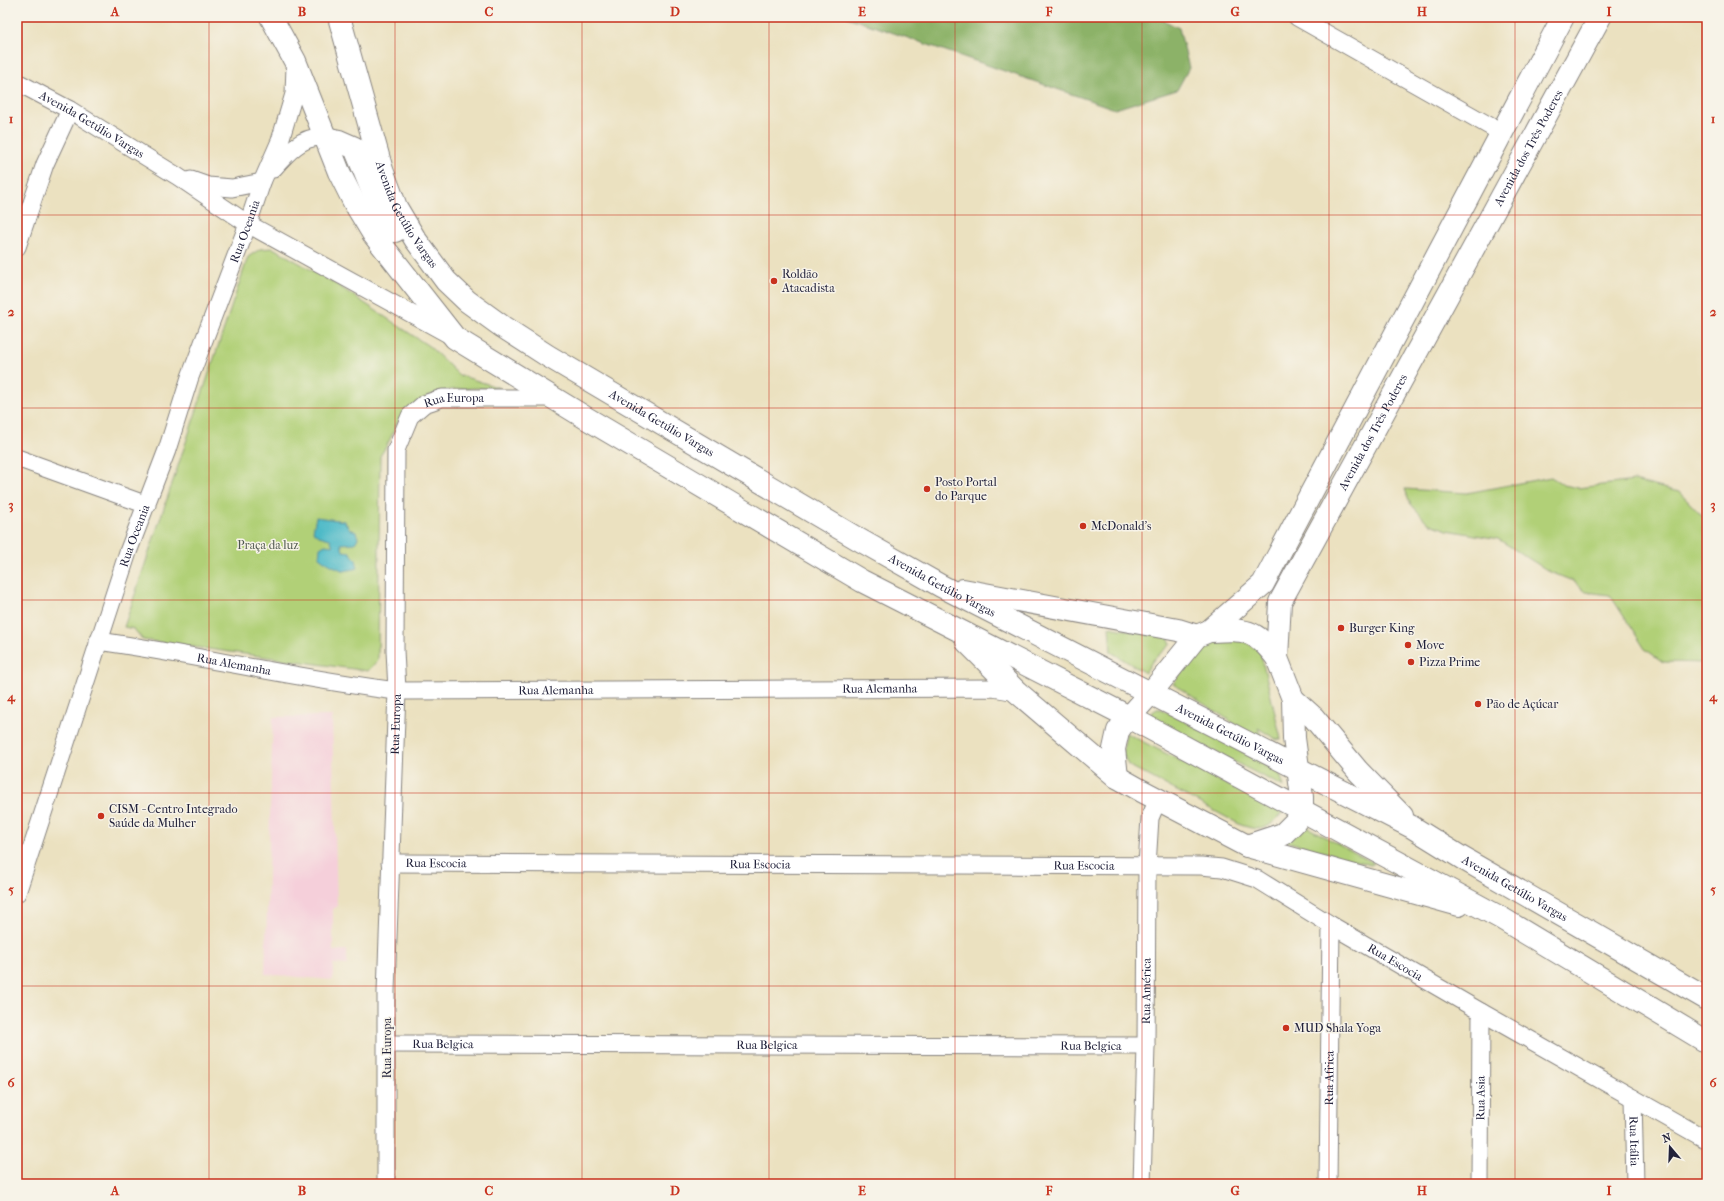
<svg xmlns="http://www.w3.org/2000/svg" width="1724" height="1201" viewBox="0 0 1724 1201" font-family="'IM FELL French Canon',serif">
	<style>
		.built { fill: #f5cfda }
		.green { fill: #b1d077; stroke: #6a7959 }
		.forest { fill: #8cb268; stroke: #576a52 }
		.water { fill: #4cb9c7; stroke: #376e81 }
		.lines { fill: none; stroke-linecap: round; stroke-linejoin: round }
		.street-casing { stroke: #86827e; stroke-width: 19 }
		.secondary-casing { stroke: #86827e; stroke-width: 24 }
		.street { stroke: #fff; stroke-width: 17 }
		.secondary { stroke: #fff; stroke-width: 22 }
		.grid { fill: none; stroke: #c8321e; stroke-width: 1; stroke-opacity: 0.55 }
		.poi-dot { fill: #c8321e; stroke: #f7f3e8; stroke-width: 1.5 }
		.labels { text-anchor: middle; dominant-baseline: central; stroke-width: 3; stroke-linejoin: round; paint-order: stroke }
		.street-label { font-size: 12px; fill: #22223b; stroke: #f7f3e8 }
		.poi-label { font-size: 12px; fill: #22223b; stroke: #f7f3e8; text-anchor: start }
		.park-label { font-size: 12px; fill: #4d564d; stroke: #f7f3e8 }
		.neatline { fill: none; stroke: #c8321e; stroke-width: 1.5 }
		.grid-label { font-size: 13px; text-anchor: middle; font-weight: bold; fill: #c8321e }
	</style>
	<rect width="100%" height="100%" fill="#f7f3e8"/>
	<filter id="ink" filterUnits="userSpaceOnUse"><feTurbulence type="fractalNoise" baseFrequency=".025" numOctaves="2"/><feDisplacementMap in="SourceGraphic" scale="8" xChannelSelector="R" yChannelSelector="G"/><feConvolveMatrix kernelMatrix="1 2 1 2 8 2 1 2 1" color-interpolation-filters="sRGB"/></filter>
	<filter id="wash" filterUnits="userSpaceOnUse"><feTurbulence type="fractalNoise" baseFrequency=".012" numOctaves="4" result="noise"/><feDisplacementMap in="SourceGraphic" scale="16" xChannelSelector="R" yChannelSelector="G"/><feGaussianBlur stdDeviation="0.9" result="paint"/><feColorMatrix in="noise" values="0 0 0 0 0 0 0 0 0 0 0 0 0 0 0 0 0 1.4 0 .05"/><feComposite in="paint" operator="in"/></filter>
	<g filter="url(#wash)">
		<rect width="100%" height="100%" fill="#ebe1c0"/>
		<path class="built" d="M 332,716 L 337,906 L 333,909 L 333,951 L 347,950 L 347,965 L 333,964 L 333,980 L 265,974 L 273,717 Z"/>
		<g class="green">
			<path d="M 273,248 L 336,284 L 430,347 L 459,375 L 500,388 C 463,388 422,386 399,420 C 395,425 394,432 391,437 C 388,444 384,450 380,456 L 378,660 L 368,671 L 143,640 L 134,629 L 124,627 L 248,257 L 260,249 Z"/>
			<path d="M 1551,477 L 1564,485 L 1578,488 L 1634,481 L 1679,492 L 1707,521 L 1707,663 L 1663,662 L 1645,649 L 1610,595 L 1586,592 L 1573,581 L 1550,572 L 1498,539 L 1447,530 L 1428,523 L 1410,503 L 1405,489 L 1467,493 Z"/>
			<path d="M 1109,627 L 1168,637 L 1171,644 L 1153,660 L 1145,673 L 1111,652 Z"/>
			<path d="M 1219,637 L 1238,638 L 1260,651 L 1281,739 L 1277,740 L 1258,728 L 1263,742 L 1173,684 L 1198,648 Z"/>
			<path d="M 1157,709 L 1161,709 L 1279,771 L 1284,787 L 1150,719 L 1151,713 Z"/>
			<path d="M 1126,733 L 1282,813 C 1267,830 1262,832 1241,825 L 1128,765 L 1123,754 Z"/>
			<path d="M 1305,826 L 1374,863 L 1371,865 L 1285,841 Z"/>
		</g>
		<path class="forest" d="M 847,17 L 1157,17 L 1179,28 L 1189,68 L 1177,90 L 1115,109 Z"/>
		<path class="water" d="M 316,517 L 344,521 L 350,529 L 356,532 L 358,538 L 355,543 L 341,544 L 343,551 L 350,552 L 356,560 L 358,568 L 344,571 C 335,567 326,563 319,557 L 320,548 L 325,545 L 333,546 L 330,539 L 319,536 L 313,531 Z"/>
	</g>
	<g filter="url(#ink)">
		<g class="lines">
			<g class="street-casing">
				<g id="street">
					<path d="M 1297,17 L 1502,133"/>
					<path id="s1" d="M 17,82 L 70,110 L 177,176 L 248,224 L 450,335"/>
					<path d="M 273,169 C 285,155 304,133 325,138"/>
					<path d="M 191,180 L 208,186 L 232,188 L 262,182"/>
					<path d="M 17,247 L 45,164 L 70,110"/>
					<path d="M 17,458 L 147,505"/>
					<path id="s2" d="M 98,641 C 198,655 297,679 397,691 L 993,688 L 1017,692"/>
					<path id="s3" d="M 390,863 L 1201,866 L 1222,868 L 1257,879 L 1331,925 L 1481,1012 L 1707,1140"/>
					<path id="s4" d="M 17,893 L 128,552 L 167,450 L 190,377 L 248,224 L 262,182 L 280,141 L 294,94 L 295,66"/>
					<path id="s5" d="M 387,1044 L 1146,1046"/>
					<path id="s6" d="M 1633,1098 L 1635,1184"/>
					<path id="s7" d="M 386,1184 L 386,992 L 397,691 L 395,650 L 396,450 L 410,416 L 424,404 L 442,398 L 553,398"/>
					<path id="s8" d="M 1142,1184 L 1146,1046 L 1147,866 L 1150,818 L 1158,799"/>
					<path id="s9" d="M 1328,1184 L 1331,925"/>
					<path id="s10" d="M 1480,1184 L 1481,1012"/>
				</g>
			</g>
			<g class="secondary-casing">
				<g id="secondary">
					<path d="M 271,17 L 295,61 L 339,172 L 354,202 L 374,235 L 455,338 L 586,418 L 862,581 L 1129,717 L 1501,918 L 1707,1042"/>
					<path id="s11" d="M 339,17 L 382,170 L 396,207 L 415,239 L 446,281 L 467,301 L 503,327 L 548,356 L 858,539 L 941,586 L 1412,827 L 1462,858 L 1707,999"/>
					<path d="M 325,138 L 339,141 L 355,148 L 377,202 L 395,231"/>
					<path d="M 963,590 L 1178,630 L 1197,636"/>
					<path d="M 1209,631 C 1245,629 1254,628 1277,658"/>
					<path d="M 967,642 L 1017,692 L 1117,777 L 1142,791 L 1247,846 L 1459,905"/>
					<path d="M 1293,699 L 1314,718 L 1358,771 L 1402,816"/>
					<path d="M 1117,777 L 1114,749 L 1118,731 L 1123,724 L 1150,694 L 1197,636 L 1209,631 L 1263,584 L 1563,17"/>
					<path id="s12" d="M 1247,846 L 1283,834 L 1295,822 L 1302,809 L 1302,797 L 1294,738 L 1293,699 L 1277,658 L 1280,602 L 1600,17"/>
				</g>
			</g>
			<use href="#street" class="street"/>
			<use href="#secondary" class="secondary"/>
		</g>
	</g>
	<path class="grid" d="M 209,17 L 209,1184M 395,17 L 395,1184M 582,17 L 582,1184M 769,17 L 769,1184M 955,17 L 955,1184M 1142,17 L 1142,1184M 1329,17 L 1329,1184M 1515,17 L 1515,1184M 17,215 L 1707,215M 17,408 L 1707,408M 17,600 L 1707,600M 17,793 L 1707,793M 17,986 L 1707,986"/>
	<g class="poi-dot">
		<circle cx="774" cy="281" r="4"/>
		<circle cx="927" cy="489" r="4"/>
		<circle cx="1083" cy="526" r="4"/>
		<circle cx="1341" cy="628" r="4"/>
		<circle cx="1408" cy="645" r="4"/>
		<circle cx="1411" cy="662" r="4"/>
		<circle cx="1478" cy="704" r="4"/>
		<circle cx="101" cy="816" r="4"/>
		<circle cx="1286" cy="1028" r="4"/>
	</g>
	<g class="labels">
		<g class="street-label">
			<text stroke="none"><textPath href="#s1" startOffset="86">Avenida Getúlio Vargas</textPath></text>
			<text stroke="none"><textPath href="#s12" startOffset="798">Avenida dos Três Poderes</textPath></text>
			<text stroke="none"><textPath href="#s11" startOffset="210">Avenida Getúlio Vargas</textPath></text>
			<text stroke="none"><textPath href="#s4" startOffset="700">Rua Oceania</textPath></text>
			<text stroke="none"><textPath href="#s7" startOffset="820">Rua Europa</textPath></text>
			<text stroke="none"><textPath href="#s11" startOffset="547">Avenida Getúlio Vargas</textPath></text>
			<text stroke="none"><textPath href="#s12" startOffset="474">Avenida dos Três Poderes</textPath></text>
			<text stroke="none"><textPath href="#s4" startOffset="376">Rua Oceania</textPath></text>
			<text stroke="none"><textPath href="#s11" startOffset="871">Avenida Getúlio Vargas</textPath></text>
			<text stroke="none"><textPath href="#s2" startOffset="138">Rua Alemanha</textPath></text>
			<text stroke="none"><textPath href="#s2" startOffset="786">Rua Alemanha</textPath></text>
			<text stroke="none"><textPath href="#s2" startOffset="462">Rua Alemanha</textPath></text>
			<text stroke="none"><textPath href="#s7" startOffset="460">Rua Europa</textPath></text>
			<text stroke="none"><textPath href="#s11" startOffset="1195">Avenida Getúlio Vargas</textPath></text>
			<text stroke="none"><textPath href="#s3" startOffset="46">Rua Escocia</textPath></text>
			<text stroke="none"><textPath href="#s3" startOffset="370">Rua Escocia</textPath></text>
			<text stroke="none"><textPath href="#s3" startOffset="694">Rua Escocia</textPath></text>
			<text stroke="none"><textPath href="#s11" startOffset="1519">Avenida Getúlio Vargas</textPath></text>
			<text stroke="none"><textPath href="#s3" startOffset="1030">Rua Escocia</textPath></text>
			<text stroke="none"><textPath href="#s8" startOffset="193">Rua América</textPath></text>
			<text stroke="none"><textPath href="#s5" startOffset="56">Rua Belgica</textPath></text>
			<text stroke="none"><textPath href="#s5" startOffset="380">Rua Belgica</textPath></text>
			<text stroke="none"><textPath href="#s5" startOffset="704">Rua Belgica</textPath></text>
			<text transform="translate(387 1048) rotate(-90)">Rua Europa</text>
			<text stroke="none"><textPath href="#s9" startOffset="106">Rua Africa</textPath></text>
			<text stroke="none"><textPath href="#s10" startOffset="86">Rua Asia</textPath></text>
			<text stroke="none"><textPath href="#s6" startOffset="43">Rua Itália</textPath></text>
		</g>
		<g class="poi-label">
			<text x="782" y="274">Roldão<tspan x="782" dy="14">Atacadista</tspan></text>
			<text x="935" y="482">Posto Portal<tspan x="935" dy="14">do Parque</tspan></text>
			<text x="1091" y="526">McDonald's</text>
			<text x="1349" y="628">Burger King</text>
			<text x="1416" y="645">Move</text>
			<text x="1419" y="662">Pizza Prime</text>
			<text x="1486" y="704">Pão de Açúcar</text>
			<text x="109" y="809">CISM - Centro Integrado<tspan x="109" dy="14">Saúde da Mulher</tspan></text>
			<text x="1294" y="1028">MUD Shala Yoga</text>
		</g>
		<g class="park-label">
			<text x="268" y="545">Praça da luz</text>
		</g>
	</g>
	<rect width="1724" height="1201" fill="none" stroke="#f7f3e8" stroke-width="44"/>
	<g transform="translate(1670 1147) rotate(341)" stroke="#f7f3e8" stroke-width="3" paint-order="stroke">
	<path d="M0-3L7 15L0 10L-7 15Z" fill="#22223b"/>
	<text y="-6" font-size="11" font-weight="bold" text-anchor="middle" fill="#22223b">N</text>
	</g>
	<rect x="22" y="22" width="1680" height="1157" class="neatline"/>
	<g class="grid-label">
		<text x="115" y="16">A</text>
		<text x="302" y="16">B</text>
		<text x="489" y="16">C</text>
		<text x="675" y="16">D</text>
		<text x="862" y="16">E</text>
		<text x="1049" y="16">F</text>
		<text x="1235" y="16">G</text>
		<text x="1422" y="16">H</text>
		<text x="1609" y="16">I</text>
		<text x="11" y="123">1</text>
		<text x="1713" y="123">1</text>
		<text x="11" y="316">2</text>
		<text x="1713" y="316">2</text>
		<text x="11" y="509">3</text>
		<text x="1713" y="509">3</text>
		<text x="11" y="701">4</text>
		<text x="1713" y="701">4</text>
		<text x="11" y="894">5</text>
		<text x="1713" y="894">5</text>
		<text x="11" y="1087">6</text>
		<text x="1713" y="1087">6</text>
		<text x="115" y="1195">A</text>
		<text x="302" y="1195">B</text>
		<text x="489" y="1195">C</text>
		<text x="675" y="1195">D</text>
		<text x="862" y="1195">E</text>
		<text x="1049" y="1195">F</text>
		<text x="1235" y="1195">G</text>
		<text x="1422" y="1195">H</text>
		<text x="1609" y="1195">I</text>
	</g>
</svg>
